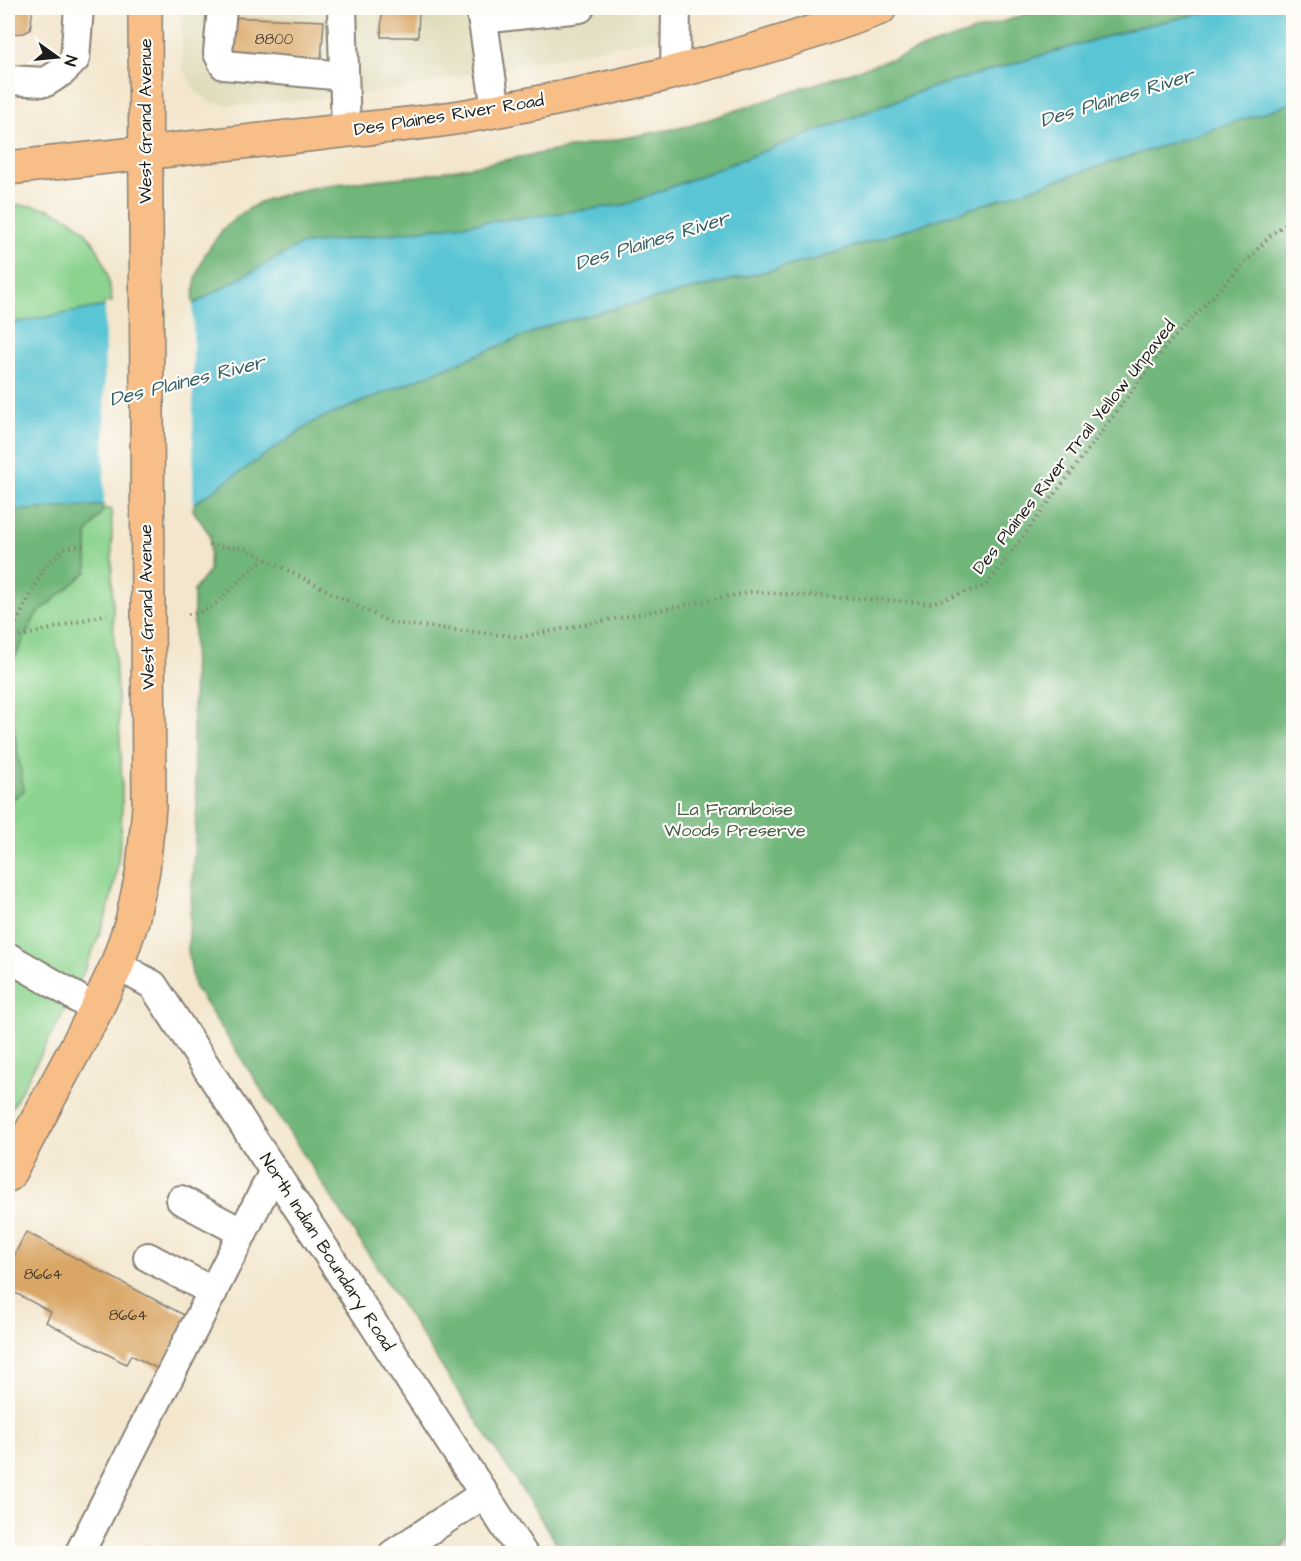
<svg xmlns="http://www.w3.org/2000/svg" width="1301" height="1561" viewBox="0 0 1301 1561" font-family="'Architects Daughter',sans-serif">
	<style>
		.built { fill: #e0dcbb }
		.industrial { fill: #c4c5b9 }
		.green { fill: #8bd38e; stroke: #547855; stroke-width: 1.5 }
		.forest { fill: #70b579; stroke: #46684a; stroke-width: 1.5 }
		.water { fill: #5ac5d4; stroke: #3b7078; stroke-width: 1.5 }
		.pier { fill: #f3e6cd }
		.building { fill: #d9a665 }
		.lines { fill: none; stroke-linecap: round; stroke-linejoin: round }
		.minor-casing { stroke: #888174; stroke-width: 32 }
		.major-casing { stroke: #888174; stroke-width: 36 }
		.path { stroke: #888174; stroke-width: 4; stroke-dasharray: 1.5 4.5; stroke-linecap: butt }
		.minor { stroke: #fff; stroke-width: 28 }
		.major { stroke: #f7be87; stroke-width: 33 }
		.labels { text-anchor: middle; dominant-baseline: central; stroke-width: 4.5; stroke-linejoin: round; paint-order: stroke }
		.number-label { font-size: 15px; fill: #4b3e2e }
		.street-label { font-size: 18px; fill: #1c1c1c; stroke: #fdfcf7 }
		.park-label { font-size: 18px; fill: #435c44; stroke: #fdfcf7 }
		.water-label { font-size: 20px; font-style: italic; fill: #356066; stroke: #fdfcf7 }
	</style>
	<rect width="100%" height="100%" fill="#fdfcf7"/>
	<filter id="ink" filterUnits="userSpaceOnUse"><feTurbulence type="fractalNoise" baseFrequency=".0167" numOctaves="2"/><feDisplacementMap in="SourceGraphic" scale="12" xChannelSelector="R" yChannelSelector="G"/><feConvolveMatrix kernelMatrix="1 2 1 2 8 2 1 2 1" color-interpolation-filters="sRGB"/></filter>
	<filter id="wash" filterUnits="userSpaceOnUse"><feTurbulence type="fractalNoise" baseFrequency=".008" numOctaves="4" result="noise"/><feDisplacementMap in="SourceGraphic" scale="24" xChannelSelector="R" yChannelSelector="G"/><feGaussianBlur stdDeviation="1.35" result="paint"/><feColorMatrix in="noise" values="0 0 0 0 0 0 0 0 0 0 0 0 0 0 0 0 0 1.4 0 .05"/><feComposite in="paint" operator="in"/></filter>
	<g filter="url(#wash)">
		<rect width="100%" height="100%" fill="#f3e6cd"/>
		<path class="built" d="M 181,8 L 669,8 L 666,36 L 383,92 L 247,105 L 225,105 L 210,102 L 196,92 L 183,67 Z"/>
		<path class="industrial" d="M 1293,1530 L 1293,1553 L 1278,1553 Z"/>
		<path class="green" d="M 18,205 C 28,206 41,206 51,210 C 93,224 108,261 112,302 L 105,303 L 104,509 L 112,509 C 111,570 113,630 117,690 C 121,758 128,827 112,894 C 93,970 44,1046 8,1115 L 8,206 Z"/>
		<g class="forest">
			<path d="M 1044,8 L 1228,8 L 1139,27 L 927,89 L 624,205 L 300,245 L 192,305 L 196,278 L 205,254 L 223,229 L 242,213 L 260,202 L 288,193 L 326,185 L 424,175 L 689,126 Z"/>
			<path d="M 1293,103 L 1294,1530 L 1278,1553 L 563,1553 L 194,986 L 188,950 L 197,803 L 193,751 L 194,590 L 209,571 L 210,535 L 193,510 L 193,504 L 315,421 L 553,324 L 820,258 Z"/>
			<path d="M 104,505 L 104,509 L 87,534 L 87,572 L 36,615 L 8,672 L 8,511 Z"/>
			<path d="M 8,692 L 24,791 L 8,802 Z"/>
		</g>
		<path class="water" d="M 1228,8 L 1293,8 L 1293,103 L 820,258 L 553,324 L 315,421 L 193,504 L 104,505 L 8,511 L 8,324 L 105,306 L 192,305 L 300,245 L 624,205 L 927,89 L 1139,27 Z"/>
		<path class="pier" d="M 192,302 L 193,302 L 193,507 L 104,508 L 105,303 Z"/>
		<g id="blocks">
			<g class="building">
				<path d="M 8,8 L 33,8 L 30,30 L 24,33 L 8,34 Z"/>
				<path d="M 382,8 L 419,8 L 418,37 L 381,37 Z"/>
				<path d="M 226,17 L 324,21 L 321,61 L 223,56 Z"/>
				<path d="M 26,1232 L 188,1317 L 160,1370 L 131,1355 L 126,1364 L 46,1322 L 51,1312 L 8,1289 L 8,1268 Z"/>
			</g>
		</g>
	</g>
	<g filter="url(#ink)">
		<use href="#blocks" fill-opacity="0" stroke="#888174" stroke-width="1.5"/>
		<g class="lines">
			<g class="minor-casing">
				<g id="minor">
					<path d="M 222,8 L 218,53 L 224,65 L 344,76"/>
					<path d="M 342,8 L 346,130"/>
					<path d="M 481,8 L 496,110"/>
					<path d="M 482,19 L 580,8"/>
					<path d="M 675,72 L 676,8"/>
					<path d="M 8,80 L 46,82 L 63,71 L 75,59 L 79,8"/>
					<path d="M 8,957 L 63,989 L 96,1010"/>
					<path d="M 117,965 L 153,985 L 523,1554"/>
					<path d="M 181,1200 L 243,1233"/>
					<path d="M 148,1257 L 213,1292"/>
					<path d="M 79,1554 L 274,1171"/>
					<path d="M 393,1554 L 484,1494"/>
				</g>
			</g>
			<g class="major-casing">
				<g id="major">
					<path d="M 8,168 C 113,157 218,145 324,133 C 373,127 424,124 472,115 C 611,90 749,58 880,8"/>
					<path d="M 8,1175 L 96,1010 L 117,965 L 132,921 L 143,870 L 149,807 L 145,8"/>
				</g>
			</g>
			<g class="path">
				<path d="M 209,545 L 246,549 L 391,623 L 521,637 L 751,592 L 931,603 L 986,586 L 1165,347 L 1271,235 L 1294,217"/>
				<path d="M 188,614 C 214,614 228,590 246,574 C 252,568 259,564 265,559"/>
				<path d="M 8,639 L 45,566 L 65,548 L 87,544"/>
				<path d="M 8,640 L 107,614"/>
			</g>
			<use href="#minor" class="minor"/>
			<use href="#major" class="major"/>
		</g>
	</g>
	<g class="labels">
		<g class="number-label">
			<text x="274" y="39">8800</text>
			<text x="43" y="1274">8664</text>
			<text x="128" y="1315">8664</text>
		</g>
		<g class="street-label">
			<text transform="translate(449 115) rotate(-9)">Des Plaines River Road</text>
			<text transform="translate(145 121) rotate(-90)">West Grand Avenue</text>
			<text transform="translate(1074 447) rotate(-52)">Des Plaines River Trail Yellow Unpaved</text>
			<text transform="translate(147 607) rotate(-91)">West Grand Avenue</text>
			<text transform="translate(327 1252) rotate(57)">North Indian Boundary Road</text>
		</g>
		<g class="park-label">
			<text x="735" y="809">La Framboise<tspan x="735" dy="21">Woods Preserve</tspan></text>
		</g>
		<g class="water-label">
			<text transform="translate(1117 98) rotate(-17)">Des Plaines River</text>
			<text transform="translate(652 241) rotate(-17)">Des Plaines River</text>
			<text transform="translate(187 381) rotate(-14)">Des Plaines River</text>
		</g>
	</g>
	<rect width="1301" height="1561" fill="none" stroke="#fdfcf7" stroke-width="30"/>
	<g transform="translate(57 57) rotate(105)" stroke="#fdfcf7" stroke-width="4.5" paint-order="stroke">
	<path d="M0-4.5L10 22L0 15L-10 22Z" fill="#1c1c1c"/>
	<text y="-9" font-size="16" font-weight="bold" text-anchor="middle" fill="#1c1c1c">N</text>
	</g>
</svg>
